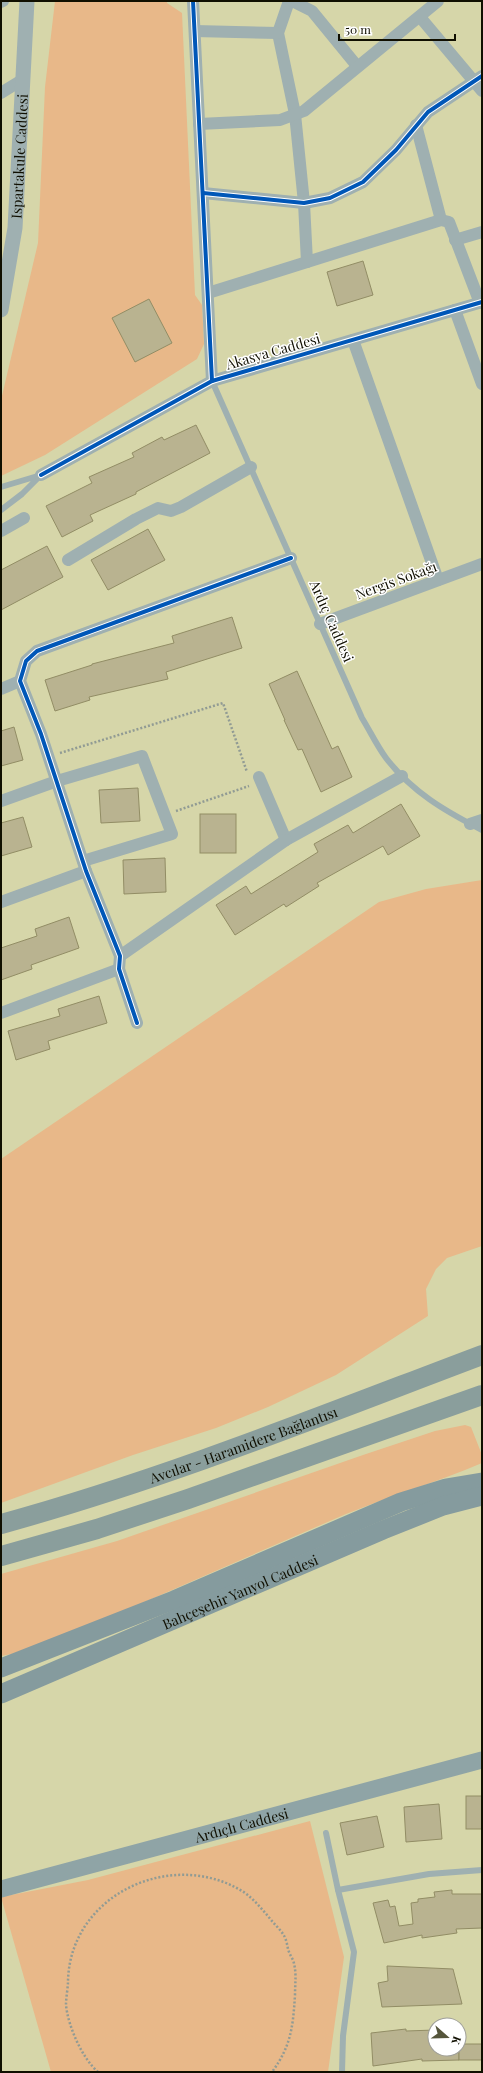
<svg xmlns="http://www.w3.org/2000/svg" width="483" height="2073" viewBox="0 0 483 2073" font-family="'Playfair Display',serif">
	<style>
		.green { fill: #e8b889 }
		.building { fill: #b9b390; stroke: #928d65 }
		.lines { fill: none; stroke-linecap: round; stroke-linejoin: round }
		.path { stroke: #919b94; stroke-width: 2.5; stroke-dasharray: 2 2; stroke-linecap: butt }
		.service { stroke: #9fb0b1; stroke-width: 6 }
		.minor { stroke: #9fb0b1; stroke-width: 12 }
		.tertiary { stroke: #9fb0b1; stroke-width: 15 }
		.secondary { stroke: #8fa4a6; stroke-width: 17 }
		.primary { stroke: #859b9e; stroke-width: 19 }
		.trunk { stroke: #8a9e9c; stroke-width: 20 }
		.cycleway-casing { stroke: #fff; stroke-width: 6 }
		.cycleway { stroke: #0057b8; stroke-width: 4 }
		.labels { text-anchor: middle; dominant-baseline: central; stroke-width: 3; stroke-linejoin: round; paint-order: stroke }
		.street-label { font-size: 14px; fill: #100f00; stroke: #fff }
	</style>
	<rect width="100%" height="100%" fill="#d6d6a9"/>
	<g class="green">
		<path d="M 55,1 L 167,1 L 167,3 L 182,13 L 195,295 L 202,305 L 204,344 L 197,359 L 45,455 L 1,476 L 1,400 L 38,243 L 45,87 Z"/>
		<path d="M 482,880 L 482,1246 L 447,1258 L 436,1269 L 426,1289 L 428,1316 L 336,1375 L 268,1407 L 216,1428 L 133,1455 L 1,1503 L 1,1159 L 379,902 L 426,889 Z"/>
		<path d="M 465,1425 L 471,1427 L 482,1455 L 482,1463 C 437,1482 391,1496 346,1514 C 249,1556 152,1599 55,1641 L 22,1652 L 1,1656 L 1,1574 L 117,1541 L 363,1455 L 435,1431 Z"/>
		<path d="M 310,1821 L 344,1957 L 328,2072 L 51,2072 L 1,1897 L 88,1880 Z"/>
	</g>
	<g class="building">
		<path d="M 363,261 L 373,295 L 337,306 L 327,272 Z"/>
		<path d="M 149,299 L 172,343 L 135,362 L 112,318 Z"/>
		<path d="M 196,425 L 210,453 L 136,492 L 136,494 L 90,515 L 93,521 L 62,537 L 46,506 L 92,483 L 89,477 L 134,457 L 132,453 L 162,437 L 164,440 Z"/>
		<path d="M 148,529 L 165,560 L 108,590 L 91,560 Z"/>
		<path d="M 47,546 L 63,577 L 1,610 L 1,570 Z"/>
		<path d="M 232,617 L 242,648 L 166,672 L 168,679 L 89,697 L 90,700 L 55,711 L 45,680 L 92,665 L 92,664 L 174,643 L 172,636 Z"/>
		<path d="M 297,671 L 332,749 L 338,746 L 352,777 L 321,792 L 302,749 L 298,750 L 284,720 L 285,720 L 269,684 Z"/>
		<path d="M 14,727 L 23,760 L 1,766 L 1,731 Z"/>
		<path d="M 138,788 L 140,821 L 101,823 L 99,790 Z"/>
		<path d="M 401,804 L 420,836 L 388,855 L 383,846 L 317,883 L 319,886 L 286,907 L 284,904 L 235,935 L 216,905 L 246,886 L 251,894 L 318,852 L 314,844 L 348,825 L 353,833 Z"/>
		<rect x="200" y="814" width="36" height="39"/>
		<path d="M 23,817 L 32,847 L 1,856 L 1,823 Z"/>
		<path d="M 165,858 L 166,892 L 124,894 L 123,860 Z"/>
		<path d="M 69,917 L 79,948 L 31,965 L 32,969 L 1,980 L 1,948 L 37,936 L 35,929 Z"/>
		<path d="M 99,996 L 107,1023 L 48,1041 L 50,1049 L 16,1060 L 8,1031 L 60,1016 L 58,1009 Z"/>
		<rect x="466" y="1796" width="16" height="33"/>
		<path d="M 439,1804 L 442,1839 L 406,1842 L 404,1807 Z"/>
		<path d="M 377,1816 L 384,1847 L 347,1855 L 340,1823 Z"/>
		<path d="M 452,1890 L 452,1894 L 482,1894 L 482,1928 L 456,1929 L 457,1933 L 422,1938 L 422,1935 L 384,1943 L 373,1903 L 388,1900 L 390,1907 L 395,1906 L 399,1926 L 413,1924 L 411,1903 L 418,1902 L 418,1899 L 435,1897 L 434,1892 Z"/>
		<path d="M 387,1966 L 453,1969 L 462,2004 L 382,2007 L 378,1983 L 388,1981 Z"/>
		<path d="M 406,2029 L 406,2031 L 435,2030 L 435,2049 L 459,2049 L 459,2060 L 422,2061 L 422,2059 L 373,2066 L 371,2033 Z"/>
		<rect x="459" y="2044" width="23" height="16"/>
	</g>
	<g class="lines">
		<g class="path">
			<path d="M 60,753 L 223,703 L 247,772"/>
			<path d="M 176,811 L 249,786"/>
			<path d="M 98,2072 C 82,2058 68,2026 66,2005 C 66,1997 68,1988 68,1981 C 70,1895 171,1848 242,1891 C 252,1897 260,1907 268,1916 C 273,1923 279,1928 283,1934 C 286,1938 287,1944 288,1949 C 289,1953 291,1956 293,1960 C 297,1972 295,1983 295,1995 C 293,2027 291,2046 272,2072"/>
		</g>
		<g class="service">
			<path d="M 212,381 L 362,718 C 370,731 377,746 386,758 C 412,792 445,811 482,830"/>
			<path d="M 1,487 L 41,475 L 22,494 L 1,510"/>
			<path d="M 326,1833 L 338,1890"/>
			<path d="M 342,2072 L 343,2036 L 354,1952 L 338,1890 L 429,1874 L 482,1870"/>
		</g>
		<g class="minor">
			<path d="M 193,1 L 212,381"/>
			<path d="M 289,1 L 278,33 L 295,114 L 304,203 L 307,262"/>
			<path d="M 292,1 L 312,11 L 357,66"/>
			<path d="M 1,2 L 3,1"/>
			<path d="M 420,17 L 482,91"/>
			<path d="M 195,31 L 278,33"/>
			<path d="M 1,93 L 22,80"/>
			<path d="M 199,124 L 280,120 L 304,111 L 438,1"/>
			<path d="M 416,125 L 441,220"/>
			<path d="M 203,193 L 304,203 L 330,198 L 363,182 L 396,150 L 428,112 L 482,76"/>
			<path d="M 455,240 L 482,232"/>
			<path d="M 208,293 L 441,220 L 449,222 L 480,303"/>
			<path d="M 455,310 L 482,384"/>
			<path d="M 353,340 L 438,580"/>
			<path d="M 41,475 L 212,381 L 482,302"/>
			<path d="M 1,531 L 24,518"/>
			<path d="M 68,560 L 136,519 L 158,508 L 171,511 L 181,507 L 251,467"/>
			<path d="M 320,624 L 482,564"/>
			<path d="M 1,689 L 20,681"/>
			<path d="M 259,777 L 286,840 L 402,776"/>
			<path d="M 1,801 L 57,781 L 142,756 L 172,834 L 83,861"/>
			<path d="M 470,824 L 482,820"/>
			<path d="M 1,902 L 86,871"/>
			<path d="M 120,956 L 286,840"/>
			<path d="M 1,1013 L 119,969"/>
			<path d="M 137,1023 L 119,969 L 120,956 L 86,871 L 41,734 L 20,681 L 26,661 L 37,651 L 291,558"/>
		</g>
		<path class="tertiary" id="s1" d="M 1,310 L 15,228 L 27,1"/>
		<path class="secondary" id="s2" d="M 1,1889 L 482,1760"/>
		<g class="primary">
			<path d="M 1,1668 L 174,1600 L 401,1502 L 446,1488 L 482,1482"/>
			<path id="s3" d="M 1,1694 L 383,1530 L 443,1506 L 482,1496"/>
		</g>
		<g class="trunk">
			<path id="s4" d="M 1,1524 C 165,1479 323,1415 482,1355"/>
			<path d="M 1,1556 L 97,1529 L 188,1499 L 482,1395"/>
		</g>
		<g class="cycleway-casing">
			<g id="cycleway">
				<path d="M 193,1 L 212,381"/>
				<path d="M 203,193 L 304,203 L 330,198 L 363,182 L 396,150 L 428,112 L 482,76"/>
				<path d="M 41,475 L 212,381 L 482,302"/>
				<path d="M 137,1023 L 119,969 L 120,956 L 86,871 L 41,734 L 20,681 L 26,661 L 37,651 L 291,558"/>
			</g>
		</g>
		<use href="#cycleway" class="cycleway"/>
	</g>
	<g class="labels">
		<g class="street-label">
			<text stroke="none"><textPath href="#s1" startOffset="155">Ispartakule Caddesi</textPath></text>
			<text transform="translate(273 351) rotate(-16)">Akasya Caddesi</text>
			<text transform="translate(396 580) rotate(-20)">Nergis Sokağı</text>
			<text transform="translate(332 621) rotate(66)">Ardıç Caddesi</text>
			<text stroke="none"><textPath href="#s4" startOffset="255">Avcılar - Haramidere Bağlantısı</textPath></text>
			<text stroke="none"><textPath href="#s3" startOffset="260">Bahçeşehir Yanyol Caddesi</textPath></text>
			<text stroke="none"><textPath href="#s2" startOffset="249">Ardıçlı Caddesi</textPath></text>
		</g>
	</g>
	<rect width="483" height="2073" fill="none" stroke="#100f00" stroke-width="4"/>
	<g transform="translate(447 2037) rotate(110)"><circle r="19" fill="#ffffff" stroke="#9f9f99"/>
	<path d="M0-3L7 15L0 10L-7 15Z" fill="#55553b"/>
	<text y="-6" font-size="11" font-weight="bold" text-anchor="middle" fill="#100f00">K</text>
	</g>
	<path d="M339 34v6h116v-6" fill="none" stroke="#100f00" stroke-width="2"/>
	<text x="345" y="34" font-size="12" fill="#100f00" stroke="#ffffff" stroke-width="3" paint-order="stroke">50 m</text>
</svg>
